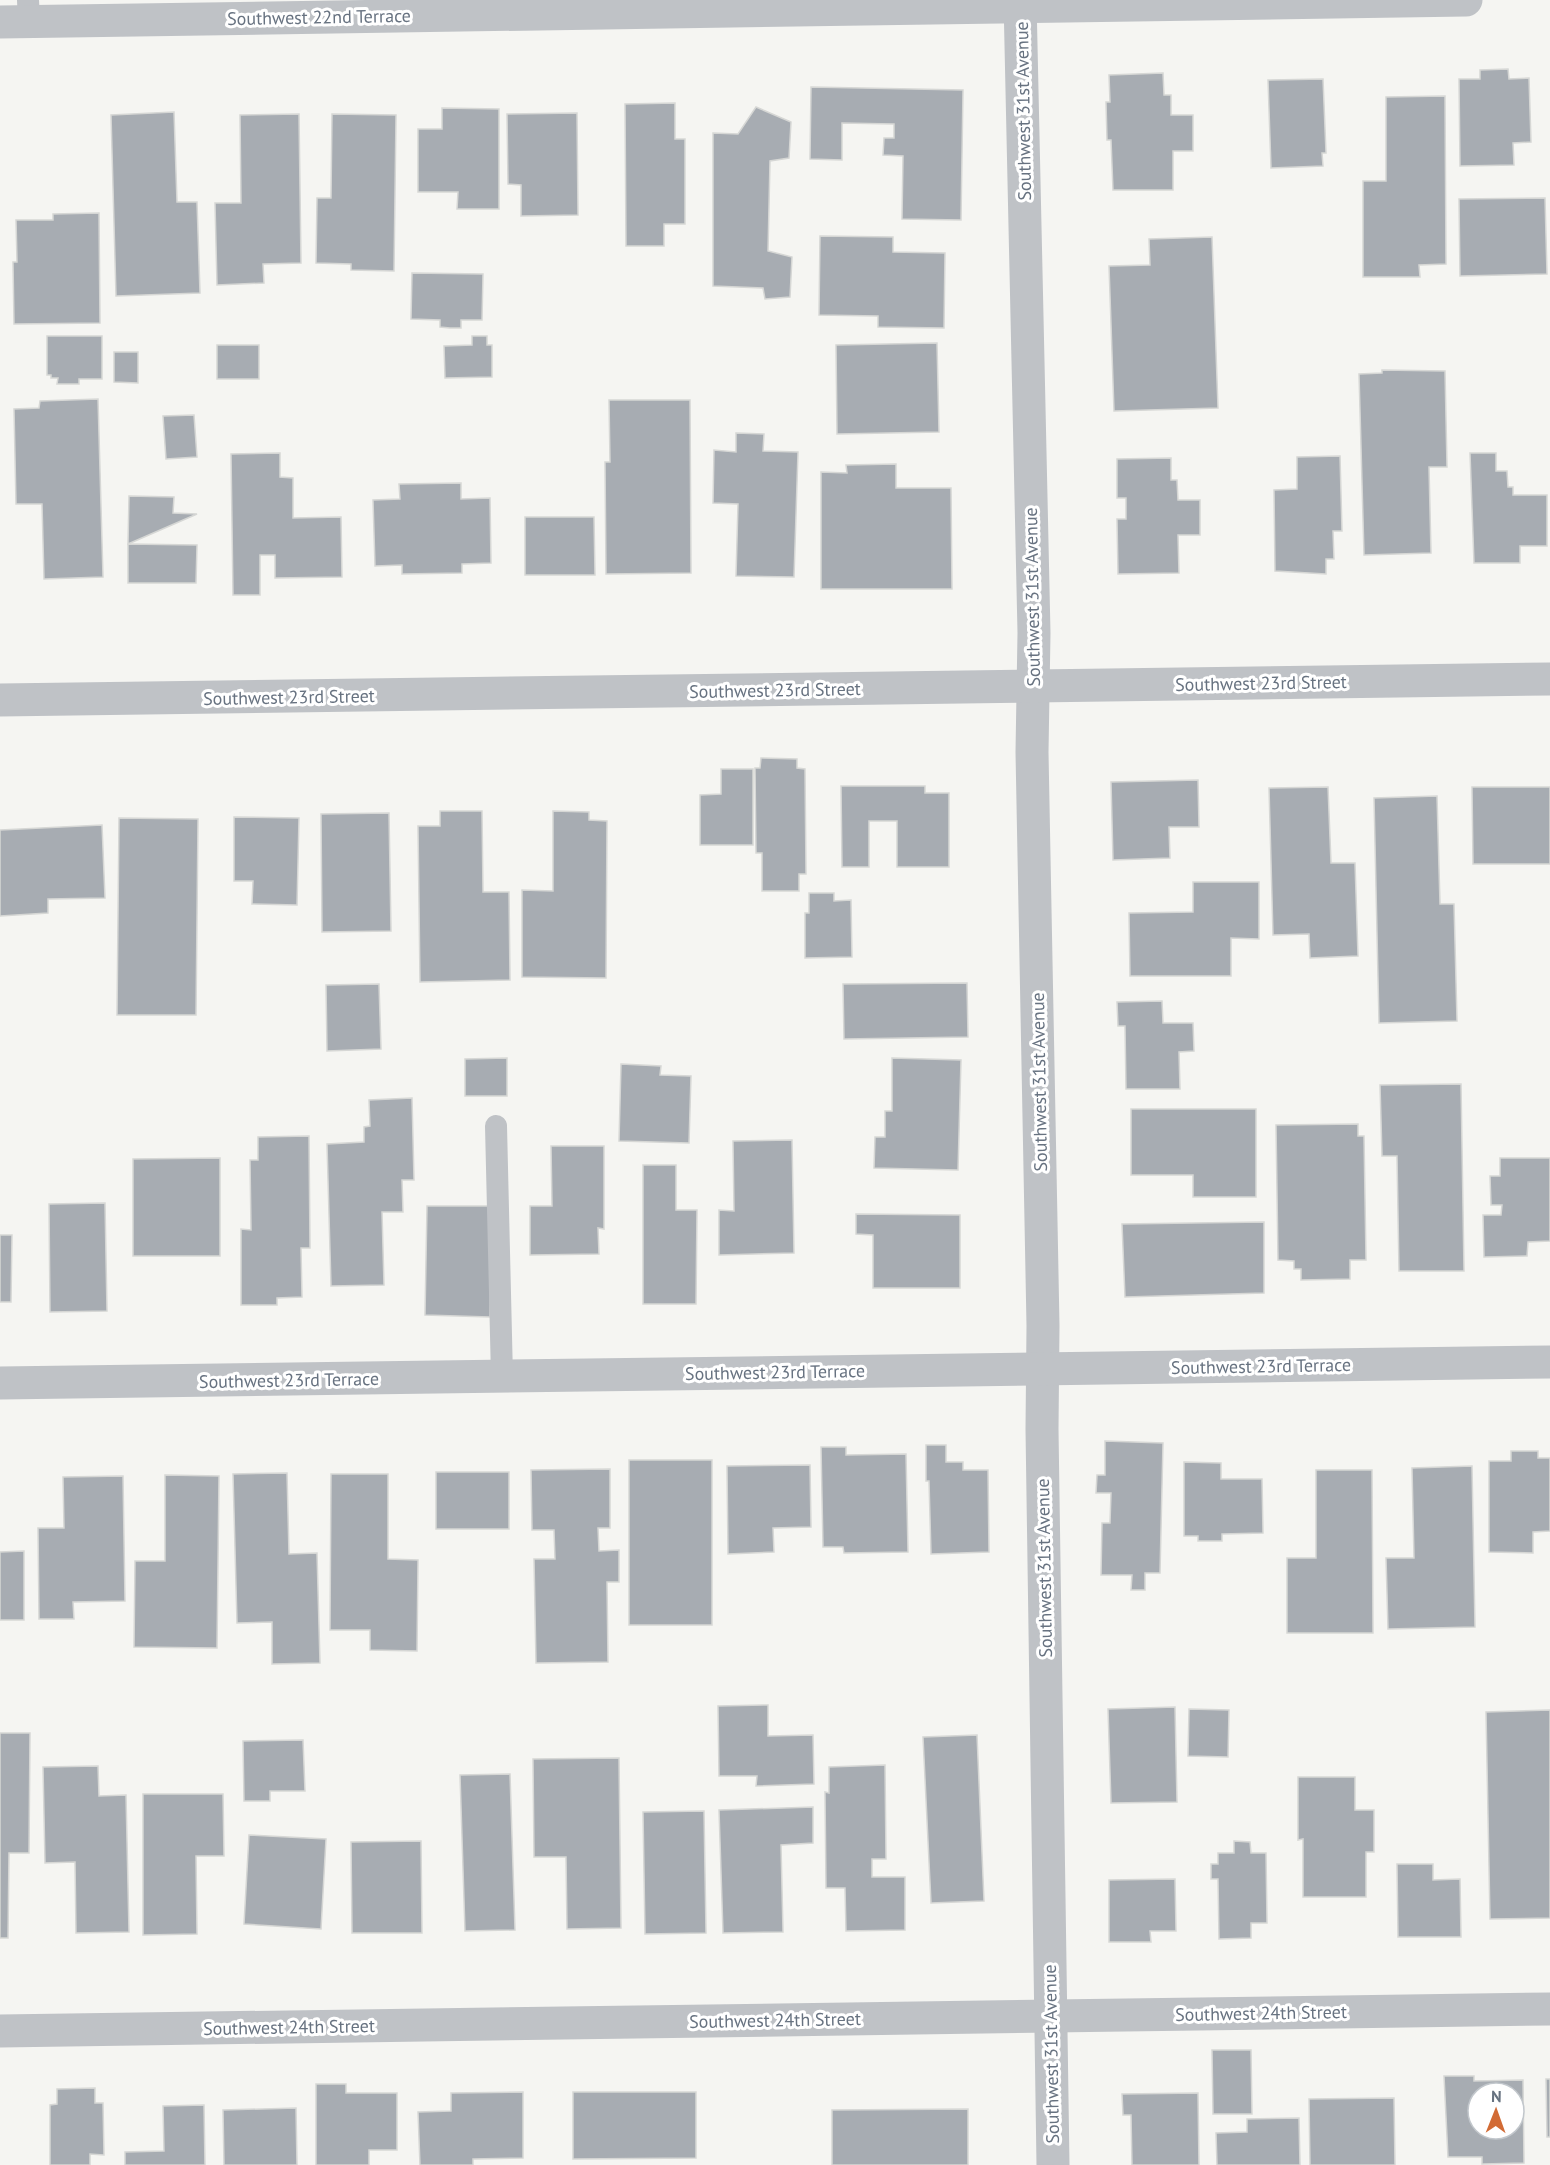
<svg xmlns="http://www.w3.org/2000/svg" width="1550" height="2165" viewBox="0 0 1550 2165" font-family="'PT Sans',sans-serif">
	<style>
		.building { fill: #a7acb2; stroke: #d6d7d5; stroke-width: 1.5; fill-rule: evenodd }
		.lines { fill: none; stroke-linecap: round; stroke-linejoin: round }
		.service { stroke: #bfc2c6; stroke-width: 22 }
		.minor { stroke: #bfc2c6; stroke-width: 33 }
		.labels { text-anchor: middle; dominant-baseline: central; stroke-width: 6; stroke-linejoin: round; paint-order: stroke }
		.street-label { font-size: 18px; fill: #677280; stroke: #fff }
	</style>
	<rect width="100%" height="100%" fill="#f5f5f2"/>
	<g class="building">
		<path d="M 1508,69 L 1509,79 L 1529,78 L 1531,142 L 1513,143 L 1514,165 L 1460,166 L 1459,79 L 1480,79 L 1480,70 Z"/>
		<path d="M 1163,73 L 1164,95 L 1171,95 L 1171,115 L 1193,115 L 1193,151 L 1173,151 L 1173,190 L 1113,190 L 1111,140 L 1107,140 L 1106,102 L 1110,102 L 1109,75 Z"/>
		<path d="M 1323,79 L 1326,153 L 1322,153 L 1323,166 L 1271,168 L 1268,80 Z"/>
		<path d="M 811,87 L 963,90 L 961,220 L 902,219 L 903,156 L 883,155 L 884,138 L 894,138 L 894,124 L 842,123 L 842,160 L 810,159 Z"/>
		<path d="M 1445,96 L 1446,264 L 1419,265 L 1420,277 L 1363,277 L 1363,181 L 1386,181 L 1386,97 Z"/>
		<path d="M 675,103 L 675,139 L 685,139 L 685,224 L 664,224 L 664,246 L 626,246 L 625,104 Z"/>
		<path d="M 756,107 L 791,122 L 789,158 L 770,161 L 768,251 L 792,257 L 790,297 L 765,299 L 763,288 L 713,286 L 713,133 L 738,134 Z"/>
		<path d="M 442,108 L 499,109 L 499,209 L 457,209 L 458,192 L 418,192 L 418,129 L 442,129 Z"/>
		<path d="M 174,112 L 177,202 L 197,202 L 200,293 L 116,296 L 111,115 Z"/>
		<path d="M 577,113 L 578,215 L 521,216 L 521,185 L 508,184 L 507,114 Z"/>
		<path d="M 299,114 L 301,263 L 263,264 L 264,283 L 217,285 L 215,203 L 241,203 L 240,115 Z"/>
		<path d="M 332,114 L 396,115 L 394,271 L 351,270 L 351,264 L 316,263 L 317,198 L 331,198 Z"/>
		<path d="M 1545,198 L 1547,274 L 1460,276 L 1459,199 Z"/>
		<path d="M 99,213 L 100,323 L 14,324 L 13,262 L 17,262 L 16,220 L 53,220 L 53,214 Z"/>
		<path d="M 820,236 L 893,237 L 893,252 L 945,253 L 944,328 L 878,327 L 878,316 L 819,315 Z"/>
		<path d="M 1212,237 L 1218,408 L 1114,411 L 1109,266 L 1150,265 L 1149,239 Z"/>
		<path d="M 412,273 L 483,274 L 482,320 L 461,320 L 461,328 L 450,328 L 440,327 L 440,320 L 411,319 Z"/>
		<path d="M 47,336 L 102,336 L 102,379 L 79,379 L 79,384 L 57,384 L 58,378 L 51,378 L 51,375 L 47,375 Z"/>
		<path d="M 472,336 L 487,336 L 487,345 L 492,345 L 492,377 L 445,378 L 444,346 L 472,345 Z"/>
		<path d="M 937,343 L 939,432 L 837,434 L 836,345 Z"/>
		<rect x="217" y="345" width="42" height="34"/>
		<path d="M 114,352 L 138,352 L 138,383 L 114,382 Z"/>
		<path d="M 1382,370 L 1445,371 L 1447,467 L 1429,467 L 1431,553 L 1364,555 L 1359,374 L 1382,373 Z"/>
		<path d="M 98,399 L 103,577 L 44,579 L 42,504 L 16,504 L 14,409 L 39,408 L 40,401 Z"/>
		<path d="M 609,400 L 690,400 L 691,573 L 606,574 L 605,462 L 610,462 Z"/>
		<path d="M 194,415 L 197,457 L 166,459 L 163,416 Z"/>
		<path d="M 736,433 L 764,434 L 763,451 L 798,452 L 794,577 L 736,576 L 738,504 L 713,503 L 714,450 L 736,452 Z"/>
		<path d="M 280,453 L 280,477 L 293,478 L 293,518 L 341,517 L 342,577 L 275,578 L 275,555 L 260,555 L 260,595 L 233,595 L 231,454 Z"/>
		<path d="M 1470,453 L 1496,453 L 1496,471 L 1507,471 L 1508,487 L 1513,487 L 1513,495 L 1547,495 L 1547,546 L 1520,546 L 1520,563 L 1474,563 Z"/>
		<path d="M 1340,456 L 1342,531 L 1333,531 L 1334,559 L 1326,559 L 1326,574 L 1275,571 L 1274,490 L 1297,489 L 1297,457 Z"/>
		<path d="M 1171,458 L 1171,480 L 1177,480 L 1178,500 L 1200,500 L 1200,535 L 1178,535 L 1179,573 L 1118,574 L 1117,519 L 1126,519 L 1126,498 L 1117,498 L 1117,459 Z"/>
		<path d="M 896,464 L 896,488 L 951,488 L 952,589 L 821,589 L 821,472 L 847,473 L 846,465 Z"/>
		<path d="M 461,483 L 461,499 L 490,498 L 491,563 L 462,564 L 462,573 L 402,574 L 402,565 L 375,566 L 373,500 L 400,499 L 399,484 Z"/>
		<path d="M 129,496 L 174,497 L 173,513 L 197,514 L 128,544 Z"/>
		<path d="M 525,517 L 594,517 L 595,575 L 525,575 Z"/>
		<path d="M 128,544 L 197,545 L 196,583 L 128,583 Z"/>
		<path d="M 761,758 L 797,759 L 797,768 L 805,769 L 806,874 L 799,874 L 799,891 L 762,891 L 762,853 L 756,853 L 755,768 L 760,768 Z"/>
		<path d="M 721,769 L 753,769 L 753,845 L 700,845 L 700,795 L 721,794 Z"/>
		<path d="M 1198,780 L 1199,827 L 1169,827 L 1170,858 L 1113,860 L 1111,782 Z"/>
		<path d="M 841,786 L 925,786 L 925,793 L 949,793 L 949,867 L 897,867 L 897,821 L 869,821 L 869,867 L 842,867 Z"/>
		<path d="M 1328,787 L 1331,863 L 1355,863 L 1358,956 L 1310,958 L 1309,934 L 1273,935 L 1269,788 Z"/>
		<path d="M 1472,787 L 1550,787 L 1550,864 L 1473,864 Z"/>
		<path d="M 1437,796 L 1440,904 L 1454,904 L 1457,1021 L 1379,1023 L 1374,798 Z"/>
		<path d="M 440,811 L 482,811 L 483,892 L 509,892 L 510,980 L 420,982 L 418,826 L 440,826 Z"/>
		<path d="M 553,811 L 589,812 L 589,820 L 607,821 L 606,978 L 522,977 L 522,890 L 553,891 Z"/>
		<path d="M 389,813 L 391,931 L 322,932 L 321,814 Z"/>
		<path d="M 234,817 L 299,818 L 297,905 L 252,904 L 253,881 L 234,881 Z"/>
		<path d="M 119,818 L 198,819 L 196,1015 L 117,1015 Z"/>
		<path d="M 102,825 L 105,898 L 48,899 L 48,913 L 0,916 L 0,830 Z"/>
		<path d="M 1193,882 L 1259,882 L 1259,939 L 1231,938 L 1231,976 L 1130,976 L 1129,913 L 1193,912 Z"/>
		<path d="M 809,893 L 834,893 L 834,901 L 851,900 L 852,957 L 805,958 L 805,913 L 809,913 Z"/>
		<path d="M 967,983 L 968,1037 L 844,1039 L 843,984 Z"/>
		<path d="M 379,984 L 381,1049 L 327,1051 L 326,985 Z"/>
		<path d="M 1162,1001 L 1163,1023 L 1193,1023 L 1194,1051 L 1179,1052 L 1180,1089 L 1126,1089 L 1125,1026 L 1118,1026 L 1117,1002 Z"/>
		<path d="M 507,1058 L 507,1096 L 465,1096 L 465,1059 Z"/>
		<path d="M 892,1058 L 961,1060 L 958,1170 L 874,1168 L 875,1137 L 885,1137 L 885,1111 L 892,1111 Z"/>
		<path d="M 621,1064 L 661,1066 L 660,1075 L 691,1076 L 689,1143 L 619,1141 Z"/>
		<path d="M 1461,1084 L 1464,1271 L 1399,1271 L 1397,1156 L 1382,1156 L 1380,1085 Z"/>
		<path d="M 412,1098 L 414,1180 L 402,1180 L 403,1212 L 382,1212 L 384,1285 L 331,1286 L 327,1144 L 364,1142 L 364,1127 L 370,1126 L 369,1100 Z"/>
		<path d="M 1131,1109 L 1256,1109 L 1256,1197 L 1193,1197 L 1193,1175 L 1131,1175 Z"/>
		<path d="M 1358,1124 L 1358,1136 L 1364,1136 L 1366,1260 L 1350,1260 L 1350,1279 L 1301,1280 L 1301,1269 L 1294,1269 L 1294,1261 L 1278,1260 L 1276,1125 Z"/>
		<path d="M 309,1136 L 310,1248 L 301,1248 L 302,1297 L 277,1298 L 277,1305 L 241,1305 L 241,1229 L 251,1230 L 250,1160 L 258,1160 L 258,1137 Z"/>
		<path d="M 792,1140 L 794,1253 L 719,1255 L 719,1210 L 734,1211 L 733,1141 Z"/>
		<path d="M 551,1146 L 604,1146 L 604,1229 L 598,1228 L 599,1254 L 530,1255 L 530,1206 L 552,1206 Z"/>
		<path d="M 220,1158 L 220,1256 L 133,1256 L 133,1159 Z"/>
		<path d="M 1500,1158 L 1550,1158 L 1550,1241 L 1528,1242 L 1527,1256 L 1484,1257 L 1483,1215 L 1501,1215 L 1502,1205 L 1491,1205 L 1490,1176 L 1500,1176 Z"/>
		<path d="M 643,1165 L 676,1165 L 676,1210 L 697,1210 L 696,1304 L 643,1304 Z"/>
		<path d="M 105,1203 L 107,1311 L 50,1312 L 49,1204 Z"/>
		<path d="M 427,1206 L 492,1206 L 490,1317 L 425,1315 Z"/>
		<path d="M 856,1214 L 960,1215 L 960,1288 L 873,1288 L 873,1235 L 856,1234 Z"/>
		<path d="M 1264,1222 L 1264,1293 L 1125,1297 L 1122,1224 Z"/>
		<path d="M 0,1235 L 12,1235 L 11,1302 L 0,1302 Z"/>
		<path d="M 1105,1441 L 1163,1443 L 1160,1573 L 1145,1573 L 1145,1590 L 1131,1590 L 1132,1575 L 1101,1575 L 1102,1523 L 1110,1523 L 1111,1493 L 1096,1493 L 1097,1475 L 1105,1475 Z"/>
		<path d="M 926,1445 L 946,1445 L 946,1462 L 963,1462 L 963,1470 L 988,1470 L 989,1552 L 931,1554 L 929,1481 L 926,1481 Z"/>
		<path d="M 821,1447 L 846,1447 L 846,1455 L 906,1454 L 908,1552 L 844,1553 L 843,1547 L 823,1547 Z"/>
		<path d="M 1511,1451 L 1538,1451 L 1538,1458 L 1550,1458 L 1550,1531 L 1533,1532 L 1533,1553 L 1489,1552 L 1489,1461 L 1511,1461 Z"/>
		<rect x="629" y="1460" width="83" height="165"/>
		<path d="M 1184,1462 L 1221,1463 L 1221,1479 L 1262,1479 L 1263,1533 L 1222,1534 L 1222,1541 L 1198,1541 L 1198,1536 L 1184,1536 Z"/>
		<path d="M 810,1465 L 811,1527 L 773,1528 L 774,1552 L 728,1554 L 727,1466 Z"/>
		<path d="M 1472,1466 L 1475,1627 L 1388,1629 L 1386,1558 L 1414,1558 L 1412,1468 Z"/>
		<path d="M 610,1469 L 610,1528 L 598,1528 L 599,1551 L 619,1550 L 619,1582 L 607,1582 L 608,1662 L 536,1663 L 534,1559 L 555,1559 L 554,1530 L 532,1530 L 531,1470 Z"/>
		<path d="M 1316,1470 L 1372,1470 L 1373,1633 L 1287,1633 L 1287,1558 L 1316,1558 Z"/>
		<rect x="436" y="1472" width="73" height="57"/>
		<path d="M 287,1473 L 289,1554 L 317,1553 L 320,1663 L 272,1664 L 272,1622 L 237,1623 L 233,1474 Z"/>
		<path d="M 331,1474 L 388,1474 L 388,1559 L 418,1560 L 417,1651 L 370,1650 L 370,1630 L 330,1630 Z"/>
		<path d="M 165,1475 L 219,1476 L 217,1648 L 134,1647 L 135,1561 L 165,1561 Z"/>
		<path d="M 123,1476 L 125,1601 L 73,1602 L 74,1619 L 39,1619 L 38,1528 L 64,1528 L 63,1477 Z"/>
		<path d="M 24,1551 L 24,1620 L 0,1620 L 0,1552 Z"/>
		<path d="M 768,1705 L 768,1736 L 813,1735 L 814,1784 L 756,1786 L 757,1776 L 719,1776 L 718,1706 Z"/>
		<path d="M 1175,1707 L 1177,1802 L 1111,1803 L 1108,1709 Z"/>
		<path d="M 1189,1709 L 1229,1710 L 1228,1757 L 1188,1756 Z"/>
		<path d="M 1550,1710 L 1550,1918 L 1490,1919 L 1486,1712 Z"/>
		<path d="M 0,1733 L 30,1733 L 29,1853 L 9,1853 L 8,1938 L 0,1938 Z"/>
		<path d="M 977,1735 L 984,1901 L 931,1903 L 923,1737 Z"/>
		<path d="M 303,1740 L 305,1791 L 270,1791 L 270,1801 L 244,1801 L 243,1741 Z"/>
		<path d="M 619,1758 L 621,1928 L 567,1929 L 566,1857 L 534,1857 L 533,1759 Z"/>
		<path d="M 885,1765 L 886,1859 L 872,1859 L 872,1877 L 905,1877 L 905,1930 L 846,1931 L 845,1888 L 826,1888 L 825,1792 L 829,1793 L 829,1767 Z"/>
		<path d="M 98,1766 L 99,1796 L 126,1795 L 129,1932 L 76,1933 L 75,1862 L 45,1863 L 43,1767 Z"/>
		<path d="M 510,1774 L 515,1930 L 465,1931 L 460,1775 Z"/>
		<path d="M 1298,1777 L 1355,1777 L 1355,1810 L 1374,1810 L 1374,1852 L 1366,1852 L 1366,1897 L 1303,1897 L 1303,1839 L 1298,1840 Z"/>
		<path d="M 143,1794 L 223,1794 L 224,1856 L 196,1856 L 197,1934 L 143,1935 Z"/>
		<path d="M 813,1807 L 813,1843 L 781,1845 L 783,1932 L 723,1933 L 719,1810 Z"/>
		<path d="M 704,1811 L 706,1933 L 645,1934 L 643,1812 Z"/>
		<path d="M 249,1835 L 326,1839 L 321,1929 L 244,1924 Z"/>
		<path d="M 421,1841 L 422,1933 L 352,1933 L 351,1842 Z"/>
		<path d="M 1234,1841 L 1250,1842 L 1251,1853 L 1266,1853 L 1267,1923 L 1251,1923 L 1251,1938 L 1219,1939 L 1218,1879 L 1211,1879 L 1211,1864 L 1218,1864 L 1218,1853 L 1234,1853 Z"/>
		<path d="M 1397,1864 L 1433,1864 L 1433,1880 L 1460,1879 L 1461,1937 L 1398,1937 Z"/>
		<path d="M 1175,1879 L 1176,1931 L 1150,1931 L 1151,1942 L 1109,1942 L 1109,1880 Z"/>
		<path d="M 1212,2050 L 1251,2050 L 1252,2114 L 1213,2114 Z"/>
		<path d="M 1444,2076 L 1474,2076 L 1474,2081 L 1523,2080 L 1524,2163 L 1482,2164 L 1482,2157 L 1448,2157 ZM 1478,2093 L 1514,2093 L 1514,2129 L 1478,2129 Z"/>
		<path d="M 1546,2079 L 1550,2079 L 1550,2137 L 1547,2137 Z"/>
		<path d="M 316,2084 L 346,2084 L 346,2093 L 397,2093 L 397,2150 L 369,2150 L 369,2165 L 316,2165 Z"/>
		<path d="M 95,2088 L 95,2103 L 103,2103 L 104,2155 L 90,2154 L 90,2165 L 50,2165 L 50,2105 L 57,2104 L 57,2089 Z"/>
		<path d="M 523,2092 L 523,2158 L 473,2159 L 473,2165 L 420,2165 L 418,2112 L 451,2111 L 451,2093 Z"/>
		<path d="M 573,2092 L 696,2092 L 696,2158 L 573,2159 Z"/>
		<path d="M 1198,2093 L 1199,2165 L 1132,2165 L 1131,2115 L 1123,2115 L 1122,2094 Z"/>
		<path d="M 1394,2098 L 1395,2165 L 1310,2165 L 1309,2099 Z"/>
		<path d="M 204,2105 L 205,2165 L 125,2165 L 125,2152 L 164,2151 L 163,2106 Z"/>
		<path d="M 296,2108 L 297,2165 L 224,2165 L 223,2110 Z"/>
		<path d="M 968,2109 L 968,2165 L 832,2165 L 832,2110 Z"/>
		<path d="M 1299,2118 L 1300,2165 L 1217,2165 L 1216,2133 L 1247,2132 L 1247,2119 Z"/>
	</g>
	<g class="lines">
		<g class="service">
			<path d="M 28,0 L 29,22"/>
			<path d="M 496,1126 L 502,1377"/>
		</g>
		<g class="minor">
			<path d="M 1020,0 L 1034,633 L 1032,752 L 1043,1326 L 1042,1429 L 1053,2165"/>
			<path d="M 0,22 L 1466,0"/>
			<path d="M 0,700 L 1550,679"/>
			<path d="M 0,1383 L 1550,1362"/>
			<path d="M 0,2031 L 1550,2009"/>
		</g>
	</g>
	<g class="labels">
		<g class="street-label">
			<text transform="translate(319 17) rotate(-1)">Southwest 22nd Terrace</text>
			<text transform="translate(1023 111) rotate(-91)">Southwest 31st Avenue</text>
			<text transform="translate(1032 597) rotate(-91)">Southwest 31st Avenue</text>
			<text transform="translate(1261 683) rotate(-1)">Southwest 23rd Street</text>
			<text transform="translate(775 690) rotate(-1)">Southwest 23rd Street</text>
			<text transform="translate(289 697) rotate(-1)">Southwest 23rd Street</text>
			<text transform="translate(1039 1082) rotate(-91)">Southwest 31st Avenue</text>
			<text transform="translate(1261 1366) rotate(-1)">Southwest 23rd Terrace</text>
			<text transform="translate(775 1372) rotate(-1)">Southwest 23rd Terrace</text>
			<text transform="translate(289 1380) rotate(-1)">Southwest 23rd Terrace</text>
			<text transform="translate(1044 1568) rotate(-91)">Southwest 31st Avenue</text>
			<text transform="translate(1261 2013) rotate(-1)">Southwest 24th Street</text>
			<text transform="translate(775 2020) rotate(-1)">Southwest 24th Street</text>
			<text transform="translate(289 2027) rotate(-1)">Southwest 24th Street</text>
			<text transform="translate(1051 2054) rotate(-91)">Southwest 31st Avenue</text>
		</g>
	</g>
	<g transform="translate(1496 2111) rotate(1)"><circle r="28" fill="#ffffff" stroke="#c2c7cc" stroke-width="1.5"/>
	<path d="M0-4.5L10 22L0 15L-10 22Z" fill="#d26b35"/>
	<text y="-9" font-size="16" font-weight="bold" text-anchor="middle" fill="#677280">N</text>
	</g>
</svg>
